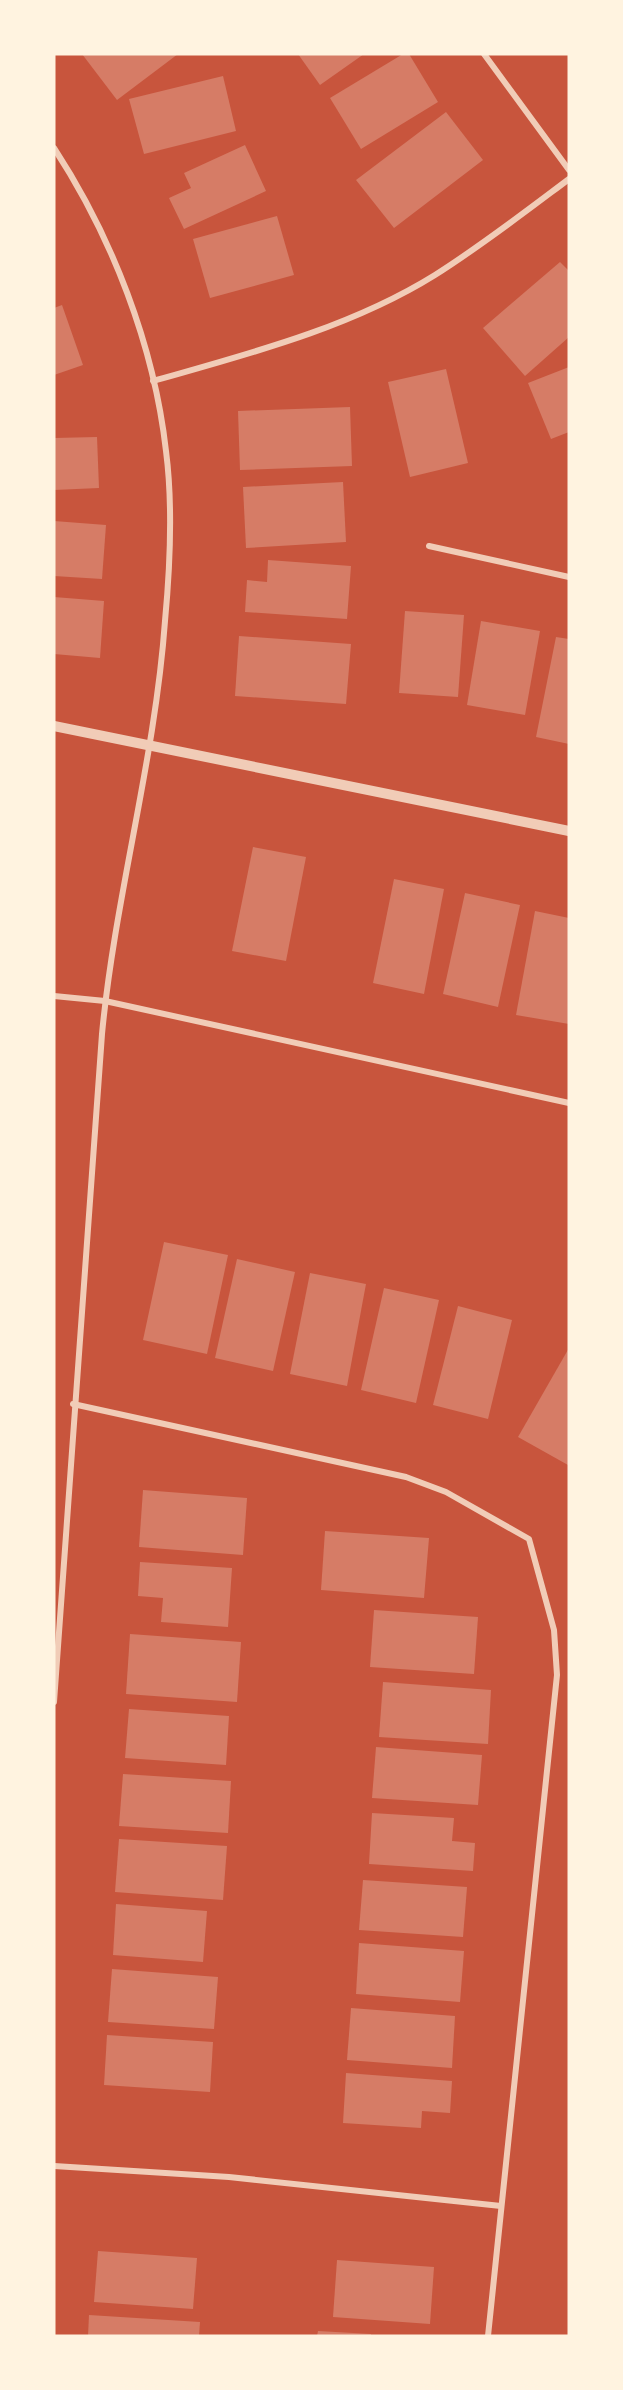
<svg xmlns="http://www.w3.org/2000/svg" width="623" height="2390" viewBox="0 0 623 2390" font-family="'Golos Text',sans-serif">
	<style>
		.building { fill: #d67c66 }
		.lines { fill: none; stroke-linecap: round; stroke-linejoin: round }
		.minor { stroke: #f1ccb7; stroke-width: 6 }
		.tertiary { stroke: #f1ccb7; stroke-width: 10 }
	</style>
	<rect width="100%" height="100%" fill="#c8553d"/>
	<g class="building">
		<path d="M 82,54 L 178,54 L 117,100 Z"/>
		<path d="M 298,54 L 364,54 L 320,85 Z"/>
		<path d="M 403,54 L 409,54 L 438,102 L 361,149 L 330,98 Z"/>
		<path d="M 223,76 L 236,131 L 144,154 L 129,99 Z"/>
		<path d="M 446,112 L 483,160 L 394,228 L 356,180 Z"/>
		<path d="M 245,145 L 266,191 L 184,229 L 169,198 L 191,188 L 184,173 Z"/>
		<path d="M 277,216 L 294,275 L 210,298 L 193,239 Z"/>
		<path d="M 560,262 L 569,271 L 569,337 L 525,376 L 483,328 Z"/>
		<path d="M 62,305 L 83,365 L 54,375 L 54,308 Z"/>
		<path d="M 569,367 L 569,432 L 551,439 L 528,383 Z"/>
		<path d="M 446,369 L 468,463 L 410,477 L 388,382 Z"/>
		<path d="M 350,407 L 352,466 L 240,470 L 238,411 Z"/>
		<path d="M 97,437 L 99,488 L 54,490 L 54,438 Z"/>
		<path d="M 343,482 L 346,542 L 246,548 L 243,487 Z"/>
		<path d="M 54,521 L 106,525 L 102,579 L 54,576 Z"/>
		<path d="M 268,560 L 351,566 L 347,619 L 245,612 L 247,580 L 267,582 Z"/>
		<path d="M 54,597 L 104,601 L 100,658 L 54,654 Z"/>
		<path d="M 405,611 L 464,615 L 458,697 L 399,693 Z"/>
		<path d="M 481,621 L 540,631 L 525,715 L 467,705 Z"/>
		<path d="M 239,636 L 351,644 L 346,704 L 235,696 Z"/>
		<path d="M 556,637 L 569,639 L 569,744 L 536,737 Z"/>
		<path d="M 253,847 L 306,857 L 286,961 L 232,951 Z"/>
		<path d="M 394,879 L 444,889 L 424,994 L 373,983 Z"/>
		<path d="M 465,893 L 520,905 L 498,1007 L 443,994 Z"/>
		<path d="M 535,911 L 569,918 L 569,1024 L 516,1015 Z"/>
		<path d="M 164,1242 L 228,1255 L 207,1354 L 143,1340 Z"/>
		<path d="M 237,1259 L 295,1272 L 273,1371 L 215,1358 Z"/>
		<path d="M 310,1273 L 366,1284 L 347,1386 L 290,1374 Z"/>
		<path d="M 384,1288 L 439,1300 L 416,1403 L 361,1390 Z"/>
		<path d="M 458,1306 L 512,1320 L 488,1419 L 433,1405 Z"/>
		<path d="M 569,1348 L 569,1463 L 568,1465 L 518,1437 Z"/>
		<path d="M 143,1490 L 247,1498 L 243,1555 L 139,1547 Z"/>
		<path d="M 325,1531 L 429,1538 L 424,1598 L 321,1590 Z"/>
		<path d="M 140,1562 L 232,1568 L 228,1627 L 161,1622 L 163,1598 L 138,1596 Z"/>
		<path d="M 374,1610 L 478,1617 L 474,1674 L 370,1667 Z"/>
		<path d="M 130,1634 L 241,1642 L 237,1702 L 126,1694 Z"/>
		<path d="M 383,1682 L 491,1690 L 488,1744 L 379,1737 Z"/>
		<path d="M 129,1709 L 229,1716 L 226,1765 L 125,1758 Z"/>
		<path d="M 376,1747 L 482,1755 L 478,1805 L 372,1798 Z"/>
		<path d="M 123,1774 L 231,1781 L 228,1833 L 119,1826 Z"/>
		<path d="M 372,1813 L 454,1818 L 452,1841 L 475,1843 L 473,1871 L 369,1864 Z"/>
		<path d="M 119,1839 L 227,1846 L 223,1900 L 115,1892 Z"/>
		<path d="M 363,1880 L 467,1887 L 463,1937 L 359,1930 Z"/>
		<path d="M 116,1904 L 207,1911 L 203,1962 L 113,1955 Z"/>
		<path d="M 359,1943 L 464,1951 L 460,2002 L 356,1994 Z"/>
		<path d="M 112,1969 L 218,1977 L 214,2029 L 108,2022 Z"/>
		<path d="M 351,2008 L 455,2016 L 452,2068 L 347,2060 Z"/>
		<path d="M 107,2035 L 213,2042 L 210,2092 L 104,2085 Z"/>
		<path d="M 346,2073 L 452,2081 L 450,2113 L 422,2111 L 421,2128 L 343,2123 Z"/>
		<path d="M 98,2251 L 197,2258 L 193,2309 L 94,2302 Z"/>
		<path d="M 337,2260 L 434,2267 L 430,2324 L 333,2317 Z"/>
		<path d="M 89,2315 L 200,2322 L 199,2336 L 88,2336 Z"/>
		<path d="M 318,2331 L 371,2334 L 371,2336 L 317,2336 Z"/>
	</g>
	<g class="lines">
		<g class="minor">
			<path d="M 484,54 L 569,170"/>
			<path d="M 54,148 C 112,237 154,345 166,451 C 173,505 170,568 165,621 C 155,760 115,896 102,1034 L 54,1702"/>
			<path d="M 153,381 C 248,354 350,328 435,275 C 481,246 525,212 569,179"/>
			<path d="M 429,546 L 569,577"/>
			<path d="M 54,996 L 105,1001 L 569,1103"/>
			<path d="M 73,1404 L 406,1477 L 446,1492 L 529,1539 L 554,1630 L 557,1675 L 488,2336"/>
			<path d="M 54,2166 L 229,2177 L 501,2206"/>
		</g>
		<path class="tertiary" d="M 54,726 L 569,831"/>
	</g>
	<rect width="623" height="2390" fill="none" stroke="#fff3e0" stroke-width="111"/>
</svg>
